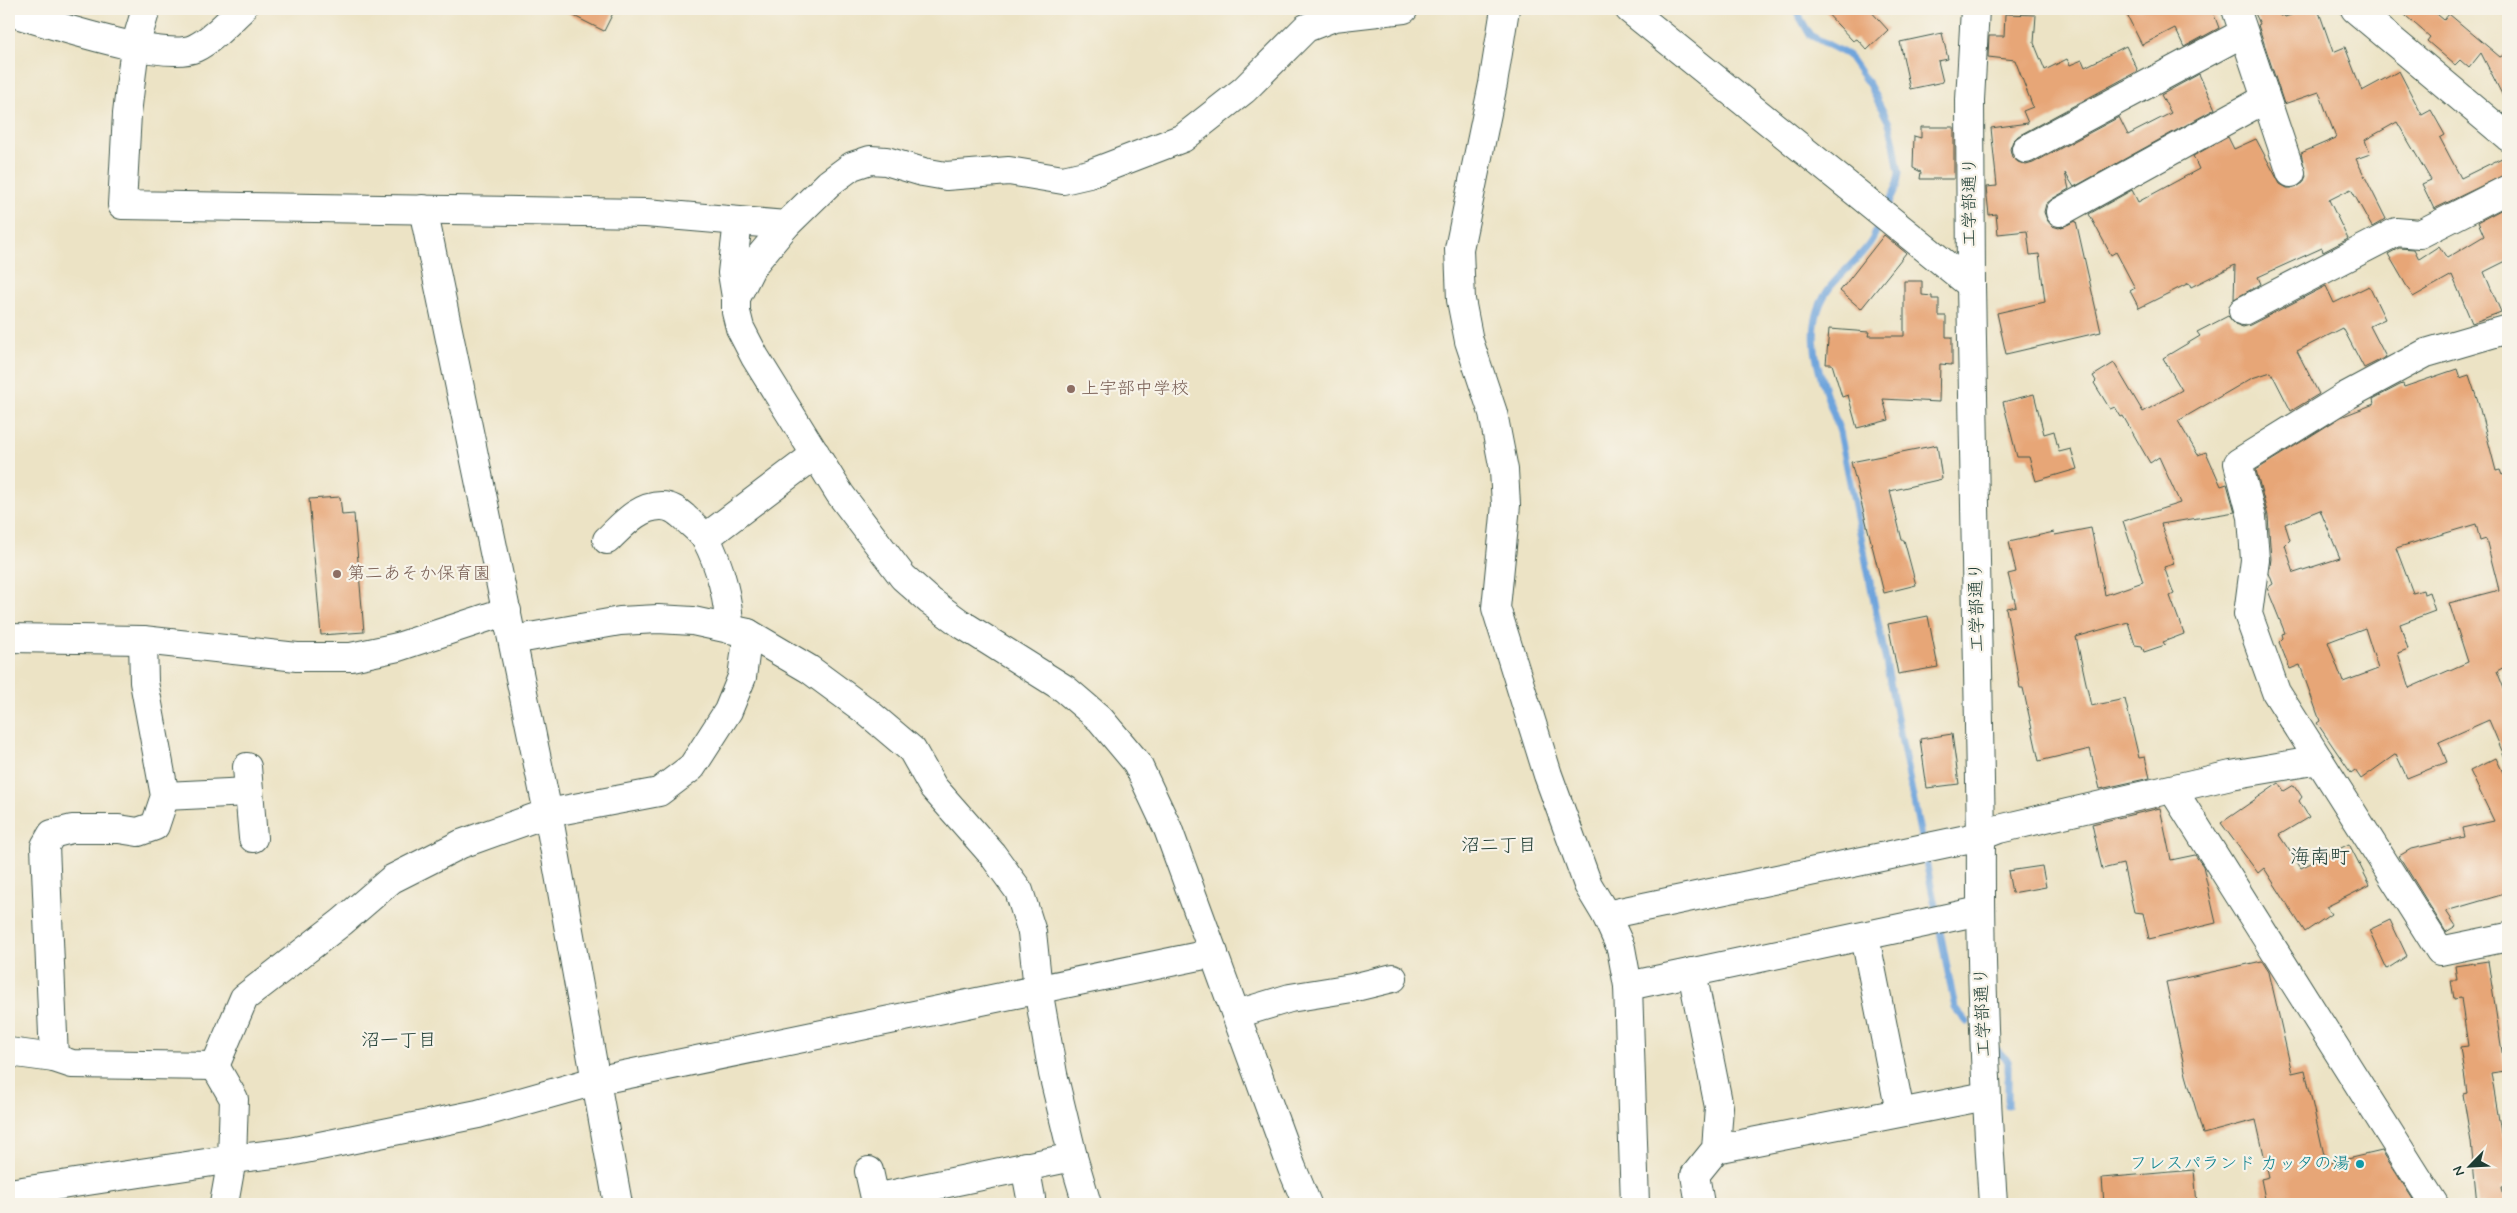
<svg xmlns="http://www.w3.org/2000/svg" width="2517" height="1213" viewBox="0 0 2517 1213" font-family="Mynerve,'Klee One',sans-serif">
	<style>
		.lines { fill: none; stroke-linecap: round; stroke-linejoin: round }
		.stream { stroke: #6ea4dc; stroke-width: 7 }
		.building { fill: #e7a677; fill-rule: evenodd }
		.minor-casing { stroke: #3e564a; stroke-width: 30 }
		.minor { stroke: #fff; stroke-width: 28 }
		.education-dot { fill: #8d6e63; stroke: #f7f3e8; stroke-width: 2 }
		.culture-dot { fill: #0f9aa8; stroke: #f7f3e8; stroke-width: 2 }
		.labels { text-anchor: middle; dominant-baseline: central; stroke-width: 4.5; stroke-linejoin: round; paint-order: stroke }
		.street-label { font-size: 18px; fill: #1f3d34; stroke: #f7f3e8 }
		.education-label { font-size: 18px; fill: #785e54; stroke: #f7f3e8; text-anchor: start }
		.culture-label { font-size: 18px; fill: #0d838f; stroke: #f7f3e8; text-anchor: end }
		.neighbourhood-label { font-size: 19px; fill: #1f3d34; stroke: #f7f3e8 }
		.quarter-label { font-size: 20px; fill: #1f3d34; stroke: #f7f3e8 }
	</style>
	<rect width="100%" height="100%" fill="#f7f3e8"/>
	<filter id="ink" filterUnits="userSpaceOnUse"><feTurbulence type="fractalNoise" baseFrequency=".02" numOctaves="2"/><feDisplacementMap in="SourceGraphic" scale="10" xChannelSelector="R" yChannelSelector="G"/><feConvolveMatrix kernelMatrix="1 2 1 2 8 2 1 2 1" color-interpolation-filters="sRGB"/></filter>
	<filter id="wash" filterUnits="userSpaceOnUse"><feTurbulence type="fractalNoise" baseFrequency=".0096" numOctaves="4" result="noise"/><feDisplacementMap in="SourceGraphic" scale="20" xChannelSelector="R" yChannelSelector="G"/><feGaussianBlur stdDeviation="1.12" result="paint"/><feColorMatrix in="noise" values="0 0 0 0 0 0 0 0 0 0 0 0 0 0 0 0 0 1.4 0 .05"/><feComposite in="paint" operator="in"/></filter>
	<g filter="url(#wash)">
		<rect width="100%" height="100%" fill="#ece3c5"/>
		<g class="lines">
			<g class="stream">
				<path d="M 1795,9 L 1810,35 L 1848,55 L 1870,86 L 1889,123 L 1894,143 L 1899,173 L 1896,188 L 1886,209"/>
				<path d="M 1881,219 C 1878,227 1875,236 1870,243 C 1859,259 1843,271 1831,286 C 1796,331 1824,385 1840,432 L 1922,842"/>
				<path d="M 1924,852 L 1937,915"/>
				<path d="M 1939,926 L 1955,1008 L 1967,1022"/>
				<path d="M 1998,1051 L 2008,1061 L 2008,1106"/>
			</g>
		</g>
		<g id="blocks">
			<g class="building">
				<path d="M 560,9 L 615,9 L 604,31 Z"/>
				<path d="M 1823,9 L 1869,9 L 1888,30 L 1867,50 L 1857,39 L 1853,41 Z"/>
				<path d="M 2124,9 L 2212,9 L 2219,28 L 2184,47 L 2175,28 L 2142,45 Z"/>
				<path d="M 2253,9 L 2277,9 L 2280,16 L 2284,15 L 2285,17 L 2309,9 L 2318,9 L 2333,52 L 2345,47 L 2362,91 L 2399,71 L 2422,115 L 2431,110 L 2445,135 L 2440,138 L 2461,178 L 2508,155 L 2508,173 L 2434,209 L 2422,184 L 2431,180 L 2397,122 L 2365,140 L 2370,154 L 2356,159 L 2386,219 L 2372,227 L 2351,189 L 2329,200 L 2348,239 L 2323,252 L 2322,248 L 2258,277 L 2261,284 L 2234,299 L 2235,265 L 2191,287 L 2189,283 L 2139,308 L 2130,291 L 2135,288 L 2116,252 L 2111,255 L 2089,214 L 2132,190 L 2138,202 L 2199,169 L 2193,156 L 2228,137 L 2234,149 L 2256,139 L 2280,184 L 2287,188 L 2295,188 L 2303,183 L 2306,176 L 2301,153 L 2336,138 L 2319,92 L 2284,104 L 2258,25 L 2260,24 Z"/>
				<path d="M 2398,9 L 2431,9 L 2444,20 L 2449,14 L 2500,57 L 2508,53 L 2508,106 L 2481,53 L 2469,68 L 2460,60 L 2455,65 L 2427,41 L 2430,37 Z"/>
				<path d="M 2005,14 L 2036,15 L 2034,43 L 2045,70 L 2067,59 L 2070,65 L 2082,60 L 2085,67 L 2126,46 L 2138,71 L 2018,136 L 2013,141 L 2010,149 L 2012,157 L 2018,162 L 2026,165 L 2033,163 L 2119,117 L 2128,135 L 2171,113 L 2161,95 L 2199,74 L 2215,109 L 2074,187 L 2065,173 L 2069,189 L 2052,199 L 2046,204 L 2044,212 L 2047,220 L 2052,226 L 2059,228 L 2076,221 L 2101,332 L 2006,354 L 1997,313 L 2045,302 L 2039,254 L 2030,255 L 2027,231 L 1998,234 L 1996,214 L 1989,215 L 1986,187 L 1997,186 L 1991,128 L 2028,123 L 2023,111 L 2033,107 L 2015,60 L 1988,57 L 1989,36 L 2004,36 Z"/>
				<path d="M 1942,33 L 1948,59 L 1938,61 L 1943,82 L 1910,89 L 1900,42 Z"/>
				<path d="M 1921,127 L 1954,127 L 1954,179 L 1920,179 L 1921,172 L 1913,168 L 1914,136 L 1921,138 Z"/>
				<path d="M 2506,207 L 2508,260 L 2484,272 L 2501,312 L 2472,323 L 2452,275 L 2413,297 L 2388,254 L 2399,248 L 2414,249 L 2419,259 L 2439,246 L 2447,258 L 2484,236 L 2478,222 Z"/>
				<path d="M 1884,235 L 1906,253 L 1861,309 L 1840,291 Z"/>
				<path d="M 1904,281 L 1922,281 L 1922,295 L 1932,296 L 1932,299 L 1939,299 L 1939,316 L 1946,316 L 1946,337 L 1952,337 L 1952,365 L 1940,364 L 1939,402 L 1883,399 L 1889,420 L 1857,428 L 1848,395 L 1842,397 L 1832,364 L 1826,364 L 1829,329 L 1869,332 L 1868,336 L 1904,336 Z"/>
				<path d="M 2326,286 L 2334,303 L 2369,286 L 2385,319 L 2370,326 L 2386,357 L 2364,368 L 2343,328 L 2297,351 L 2319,394 L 2291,411 L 2271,372 L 2252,378 L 2178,421 L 2198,455 L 2206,452 L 2221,486 L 2227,484 L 2235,512 L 2161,524 L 2174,564 L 2164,567 L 2174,594 L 2170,596 L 2184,634 L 2163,642 L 2165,645 L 2144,652 L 2142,646 L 2135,645 L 2128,622 L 2076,637 L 2091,706 L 2125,699 L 2139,758 L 2145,757 L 2150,778 L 2100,789 L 2090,749 L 2039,761 L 2023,688 L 2020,688 L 2006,608 L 2016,606 L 2008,574 L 2016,572 L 2009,542 L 2054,532 L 2055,535 L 2091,528 L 2105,595 L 2143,582 L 2123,521 L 2180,503 L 2159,457 L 2150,463 L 2123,416 L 2121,417 L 2115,407 L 2110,409 L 2094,383 L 2096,381 L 2093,376 L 2114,363 L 2143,412 L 2182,390 L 2163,358 L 2200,336 L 2197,332 L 2228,316 L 2235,324 L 2243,327 L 2250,325 Z"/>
				<path d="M 2457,369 L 2460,378 L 2469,375 L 2478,402 L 2496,471 L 2500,470 L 2502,475 L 2508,473 L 2508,665 L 2497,671 L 2508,699 L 2508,765 L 2489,720 L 2439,742 L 2447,762 L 2407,778 L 2396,754 L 2361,779 L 2355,770 L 2351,773 L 2317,723 L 2320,721 L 2300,665 L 2290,669 L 2279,642 L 2283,638 L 2282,634 L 2285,633 L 2267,588 L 2273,584 L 2269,573 L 2271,559 L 2268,516 L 2256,470 L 2341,417 L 2374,404 L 2373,399 L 2400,385 L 2403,384 L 2404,387 ZM 2320,510 L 2340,558 L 2294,573 L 2285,545 L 2290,540 L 2285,524 ZM 2476,524 L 2480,541 L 2486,539 L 2499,590 L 2449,603 L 2468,662 L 2409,688 L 2398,653 L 2408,649 L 2400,624 L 2435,611 L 2429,592 L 2424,594 L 2423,590 L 2413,593 L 2396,548 ZM 2365,628 L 2378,669 L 2343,682 L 2328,642 Z"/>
				<path d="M 2034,394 L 2044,434 L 2054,431 L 2059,452 L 2071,449 L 2077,469 L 2036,481 L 2029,457 L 2017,457 L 2003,402 Z"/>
				<path d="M 1937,445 L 1942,479 L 1890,491 L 1902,540 L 1904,540 L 1916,585 L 1884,593 L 1851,462 Z"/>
				<path d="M 340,497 L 342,515 L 354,514 L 364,632 L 321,635 L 309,499 Z"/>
				<path d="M 1928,616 L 1938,667 L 1898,674 L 1888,624 Z"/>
				<path d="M 1952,734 L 1959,784 L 1927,788 L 1920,739 Z"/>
				<path d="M 2496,758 L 2508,783 L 2508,893 L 2446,911 L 2456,926 L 2446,932 L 2399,856 L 2411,849 L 2464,837 L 2462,828 L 2494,821 L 2470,771 Z"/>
				<path d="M 2279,783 L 2284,791 L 2294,785 L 2302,797 L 2299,801 L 2309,817 L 2279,835 L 2301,868 L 2349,844 L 2370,885 L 2326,907 L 2331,914 L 2305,932 L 2264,868 L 2258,873 L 2221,823 Z"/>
				<path d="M 2160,808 L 2171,860 L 2195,855 L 2203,866 L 2216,923 L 2149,939 L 2143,913 L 2134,912 L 2123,864 L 2102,869 L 2092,824 Z"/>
				<path d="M 2042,866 L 2046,887 L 2012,893 L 2008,871 Z"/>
				<path d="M 2390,920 L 2407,956 L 2387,969 L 2369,930 Z"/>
				<path d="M 2262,961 L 2269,972 L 2292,1073 L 2305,1070 L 2326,1164 L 2382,1151 L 2416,1204 L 2266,1204 L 2261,1179 L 2269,1177 L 2256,1120 L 2203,1134 L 2186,1075 L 2166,982 Z"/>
				<path d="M 2488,961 L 2505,1071 L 2491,1073 L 2502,1138 L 2506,1138 L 2508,1154 L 2508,1186 L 2502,1187 L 2505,1204 L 2477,1204 L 2471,1142 L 2463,1094 L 2467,1093 L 2460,1047 L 2468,1046 L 2461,998 L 2454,999 L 2451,980 L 2457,980 L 2455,966 Z"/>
				<path d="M 2194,1170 L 2197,1204 L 2104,1204 L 2102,1178 Z"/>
			</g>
		</g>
	</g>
	<g filter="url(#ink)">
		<use href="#blocks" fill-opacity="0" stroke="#3e564a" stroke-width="1"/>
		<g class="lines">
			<g class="minor-casing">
				<g id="minor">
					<path d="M 146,9 L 135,46 L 127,114 L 122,205 L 646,213 L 786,225"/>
					<path d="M 1505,9 L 1493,84 L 1459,249 L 1461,300 L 1469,341 L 1493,413 L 1504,470 L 1506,505 L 1496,608 L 1548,775 L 1588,885 L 1606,915 L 1621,948 L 1628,986 L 1635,1204"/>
					<path d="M 1629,9 L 1971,285"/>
					<path d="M 1975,9 L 1970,100 L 1971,285 L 1981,836 C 1980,959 1985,1082 1993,1204"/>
					<path d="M 2236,9 L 2291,173"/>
					<path d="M 2355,9 L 2508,137"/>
					<path d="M 9,12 C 46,22 164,63 195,48 C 213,39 227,23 242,9"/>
					<path d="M 2026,149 L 2243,33"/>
					<path d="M 423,209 L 548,813 L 618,1204"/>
					<path d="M 2060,212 L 2265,99"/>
					<path d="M 736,297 L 732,273 L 738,221"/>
					<path d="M 2243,311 L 2396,232 L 2420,234 L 2508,189"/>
					<path d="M 2508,329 L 2426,353 L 2346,396 L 2238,463 L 2252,517 L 2255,560 L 2248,614 L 2276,692 L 2440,951 L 2508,937"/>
					<path d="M 705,538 L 816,454"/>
					<path d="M 607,540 C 622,526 638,506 661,506 C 671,506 677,511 684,517 C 691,524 701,531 706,539 C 720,565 729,600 729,629"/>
					<path d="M 9,638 L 143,640 L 297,657 L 351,657 L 398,647 L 507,611"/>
					<path d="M 513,640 L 620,621 L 658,619 L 693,621 L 748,633 L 809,669 L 866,711 L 912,750 L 933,787 L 992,854 L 1019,891 L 1032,932 L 1038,989 L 1053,1074 L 1073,1157 L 1087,1204"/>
					<path d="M 247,767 L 253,838"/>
					<path d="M 2173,790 L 2434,1204"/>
					<path d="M 165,796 L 249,792"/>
					<path d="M 1606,915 L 1981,836 L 1999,829 L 2231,775 L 2319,760"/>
					<path d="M 1865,937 L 1900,1112"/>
					<path d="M 1692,972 L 1719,1107 L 1716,1149 L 1695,1175 L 1700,1204"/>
					<path d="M 1628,986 L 1980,911"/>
					<path d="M 1237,1014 L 1290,998 L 1352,988 L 1393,978"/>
					<path d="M 9,1052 L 54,1058 L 72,1064 L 215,1066"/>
					<path d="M 54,1058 L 45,846 L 52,834 L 72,829 L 119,829 L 138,832 L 155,826 L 165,796 L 144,682 L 143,640"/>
					<path d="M 215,1066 L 244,998 L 342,922 L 392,879 L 461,844 L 548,813 L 659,792 L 692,767 L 728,711 L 742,677 L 748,633"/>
					<path d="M 215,1066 L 234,1099 L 232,1159 L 224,1204"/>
					<path d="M 1716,1149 L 1986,1096"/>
					<path d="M 1025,1166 L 1031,1198"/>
					<path d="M 869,1171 L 875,1198 L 1073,1157"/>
					<path d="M 9,1193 L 232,1159 L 290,1152 L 478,1114 L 595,1081 L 1214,953"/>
					<path d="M 1307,1204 L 1292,1168 L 1168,829 L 1137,763 L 1100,719 L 1065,689 L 960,623 L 930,601 L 903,577 L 840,494 L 755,357 L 740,328 L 736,312 L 736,298 L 752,266 L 786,225 L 829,183 L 852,166 L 870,160 L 886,161 L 923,172 L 946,176 L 1009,171 L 1063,180 L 1089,174 L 1183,138 L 1244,90 L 1306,28 L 1334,17 L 1404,9"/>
				</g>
			</g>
			<use href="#minor" class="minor"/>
		</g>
	</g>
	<g class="education-dot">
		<circle cx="1071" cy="389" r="5"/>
		<circle cx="337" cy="574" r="5"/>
	</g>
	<circle class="culture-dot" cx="2360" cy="1164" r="5"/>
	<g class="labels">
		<g class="street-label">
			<text transform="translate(1970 202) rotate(-90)">工学部通り</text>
			<text transform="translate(1977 607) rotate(-91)">工学部通り</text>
			<text transform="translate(1983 1012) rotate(-92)">工学部通り</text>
		</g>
		<g class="education-label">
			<text x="1081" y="389">上宇部中学校</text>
			<text x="347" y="574">第二あそか保育園</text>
		</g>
		<g class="culture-label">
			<text x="2350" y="1164">フレスパランド カッタの湯</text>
		</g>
		<g class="neighbourhood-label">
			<text x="1499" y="845">沼二丁目</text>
			<text x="399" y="1040">沼一丁目</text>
		</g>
		<g class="quarter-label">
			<text x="2320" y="857">海南町</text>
		</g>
	</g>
	<rect width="2517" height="1213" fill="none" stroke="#f7f3e8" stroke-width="30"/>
	<g transform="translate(2470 1166) rotate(246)" stroke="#f7f3e8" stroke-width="4" paint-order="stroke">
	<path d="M0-4L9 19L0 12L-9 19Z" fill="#1f3d34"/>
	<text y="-8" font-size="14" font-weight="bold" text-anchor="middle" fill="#1f3d34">N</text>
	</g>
</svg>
